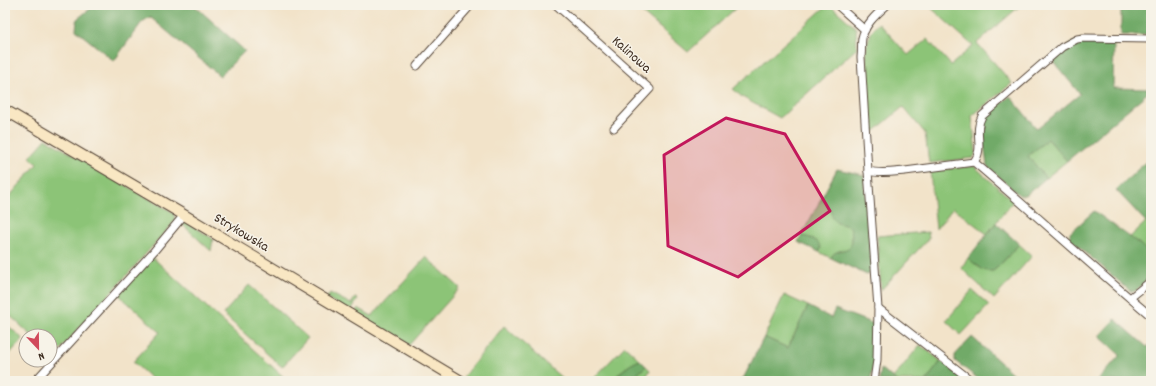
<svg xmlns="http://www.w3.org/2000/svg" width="1156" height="386" viewBox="0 0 1156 386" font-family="Dekko,sans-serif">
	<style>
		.green { fill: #8cc477; stroke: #64774a }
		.forest { fill: #71aa68; stroke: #566a43 }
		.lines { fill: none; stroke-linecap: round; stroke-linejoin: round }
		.street-casing { stroke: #564638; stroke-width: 9 }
		.secondary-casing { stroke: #564638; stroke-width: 12 }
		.street { stroke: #fff; stroke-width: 7 }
		.secondary { stroke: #f9e7c3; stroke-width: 10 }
		.marked { fill: #c2185b; fill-opacity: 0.2; stroke: #c2185b; stroke-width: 3; stroke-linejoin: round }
		.labels { text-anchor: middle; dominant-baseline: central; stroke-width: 3; stroke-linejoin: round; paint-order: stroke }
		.street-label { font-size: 14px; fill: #3b2a1e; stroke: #f7f3e8 }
	</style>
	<rect width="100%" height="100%" fill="#f7f3e8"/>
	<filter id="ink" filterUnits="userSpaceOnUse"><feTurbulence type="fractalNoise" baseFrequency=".025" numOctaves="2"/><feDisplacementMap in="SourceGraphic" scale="8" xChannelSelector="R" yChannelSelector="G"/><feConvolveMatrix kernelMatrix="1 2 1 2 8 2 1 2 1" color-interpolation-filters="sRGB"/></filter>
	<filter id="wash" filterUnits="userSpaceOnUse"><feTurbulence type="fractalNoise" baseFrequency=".012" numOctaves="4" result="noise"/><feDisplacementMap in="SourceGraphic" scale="16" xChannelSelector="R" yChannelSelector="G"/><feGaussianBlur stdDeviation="0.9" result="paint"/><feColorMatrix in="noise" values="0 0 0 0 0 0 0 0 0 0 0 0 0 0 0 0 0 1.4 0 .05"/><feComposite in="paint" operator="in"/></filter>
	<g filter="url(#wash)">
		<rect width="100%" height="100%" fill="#f2e3c9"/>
		<g class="green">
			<path d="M 633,5 L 739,5 L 688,52 Z"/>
			<path d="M 830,5 L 856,28 L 857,48 L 780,118 L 742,97 L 733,89 L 824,8 Z"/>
			<path d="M 928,5 L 952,5 L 954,6 L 956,5 L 1021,5 L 977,43 L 1012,83 L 972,116 L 976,153 L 973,158 L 929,163 L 925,133 L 903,107 L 871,134 L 866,50 C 868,40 871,29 879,23 L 908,55 L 927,39 L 951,65 L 973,46 Z"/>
			<path d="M 46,139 L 174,213 L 175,221 L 58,352 L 53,353 L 50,352 L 50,336 L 32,336 L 5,311 L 5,194 L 9,197 L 37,164 L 30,157 Z"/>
			<path d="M 1048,139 L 1067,161 L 1046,178 L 1027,156 Z"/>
			<path d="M 974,166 L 1013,201 L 987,234 L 953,208 L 936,229 L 930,171 Z"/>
			<path d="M 821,199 L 826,203 L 837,223 C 841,223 846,223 849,226 C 852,228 852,232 852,235 C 854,257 836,245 831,258 L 819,252 L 821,248 L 801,236 Z"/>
			<path d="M 1150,218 L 1151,218 L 1151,255 L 1141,245 L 1130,237 Z"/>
			<path d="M 185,221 L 213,239 L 211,251 L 182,224 Z"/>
			<path d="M 928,232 L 929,238 L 881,290 L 877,236 Z"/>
			<path d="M 1019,244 L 1032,256 L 994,299 L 961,268 L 968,258 L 981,269 L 993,271 L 1000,265 Z"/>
			<path d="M 152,257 L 288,381 L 154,381 L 133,362 L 160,332 L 118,294 Z"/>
			<path d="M 426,257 L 460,288 L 409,345 L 354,314 L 358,308 L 372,316 Z"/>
			<path d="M 249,285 L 308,338 L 282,367 L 223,314 Z"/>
			<path d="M 972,290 L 989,305 L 961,335 L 946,321 Z"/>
			<path d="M 330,293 L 351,304 L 355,298 L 358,299 L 350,312 L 327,298 Z"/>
			<path d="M 784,295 L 808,306 L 788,348 L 764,337 Z"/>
			<path d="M 5,323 L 23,339 L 5,359 Z"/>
			<path d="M 504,326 L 565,381 L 470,381 L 463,377 Z"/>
			<path d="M 920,345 L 941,361 L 926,381 L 897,381 L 893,378 Z"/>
			<path d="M 625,346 L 640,360 C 632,363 616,373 614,381 L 591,381 Z"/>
			<path d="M 646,366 L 650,370 L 644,381 L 632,380 L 631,377 C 636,373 642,371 646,366 Z"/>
		</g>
		<g class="forest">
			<path d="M 98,5 L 194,5 L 245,51 L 220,76 L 150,17 L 142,22 L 114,61 L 76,30 L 77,19 L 90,9 Z"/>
			<rect x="1121" y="5" width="30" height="30"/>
			<path d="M 1074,42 L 1114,43 L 1113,88 L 1151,89 L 1151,90 L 1067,161 L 1048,139 L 1028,156 L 1046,178 L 1026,195 L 1019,195 L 987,166 L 981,120 L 1010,96 L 1037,129 L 1080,94 L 1052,60 Z"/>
			<path d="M 1151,157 L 1151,217 L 1146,222 L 1116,190 Z"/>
			<path d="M 837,169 L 864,175 L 872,271 L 867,275 L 831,258 C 836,246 851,255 852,240 C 852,235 852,231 850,227 C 845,224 838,225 835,221 C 831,218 832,213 830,209 C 828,205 825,202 821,199 Z"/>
			<path d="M 1094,211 L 1141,245 L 1151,255 L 1151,276 L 1136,291 L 1130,291 L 1070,239 L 1070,233 Z"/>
			<path d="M 996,223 L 1019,244 L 1000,265 L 993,271 L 987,271 L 981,269 L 968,258 Z"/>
			<path d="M 801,236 C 809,237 818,239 821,248 L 819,252 L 798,242 Z"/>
			<path d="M 808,306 L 831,318 L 835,309 L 874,324 L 874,364 L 870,381 L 742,381 L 764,337 L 788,348 Z"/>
			<path d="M 1115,319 L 1147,347 L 1151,343 L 1151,381 L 1097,381 L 1120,355 L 1099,336 Z"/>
			<path d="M 972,337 L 1021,381 L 981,381 L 955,361 L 955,355 Z"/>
			<path d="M 640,360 L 646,366 C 642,371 636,373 631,377 L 633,381 L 614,381 C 616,373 632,363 640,360 Z"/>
			<path d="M 941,361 L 962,377 L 959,381 L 926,381 Z"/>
			<path d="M 881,369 L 897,381 L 879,381 Z"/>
		</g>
	</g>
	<g filter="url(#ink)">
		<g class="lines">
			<g class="street-casing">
				<g id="street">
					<path d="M 556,5 L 650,89 L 614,128"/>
					<path d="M 837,5 L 865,30"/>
					<path d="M 417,66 L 471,5"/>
					<path d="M 974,162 C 1034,213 1091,266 1151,316"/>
					<path d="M 868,171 C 880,174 893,172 905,171 C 929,168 951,165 974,162 C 985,147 973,133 982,116 L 1062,47 L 1077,39 L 1083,38 L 1151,39"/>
					<path d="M 1130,298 L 1151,281"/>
					<path d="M 878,308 L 972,381"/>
					<path d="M 35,381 L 154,251 L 184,215"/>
					<path d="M 874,381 L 877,360 L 878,308 L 868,171 L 861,57 C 862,51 861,44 862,38 C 865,24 877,14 887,5"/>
				</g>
			</g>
			<g class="secondary-casing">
				<path id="secondary" d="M 5,110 L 184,215 L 461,381"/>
			</g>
			<use href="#street" class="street"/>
			<use href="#secondary" class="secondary"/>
		</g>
	</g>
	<path class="marked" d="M 726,118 L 785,134 L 830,211 L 738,277 L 668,246 L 664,155 Z"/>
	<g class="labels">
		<g class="street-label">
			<text transform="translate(631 55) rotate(42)">Kalinowa</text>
			<text transform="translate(241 233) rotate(31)">Strykowska</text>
		</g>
	</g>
	<rect width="1156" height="386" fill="none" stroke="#f7f3e8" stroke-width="20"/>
	<g transform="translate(38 348) rotate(158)"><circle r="19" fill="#f7f3e8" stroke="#aca397"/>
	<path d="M0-3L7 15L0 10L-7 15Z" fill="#d1495b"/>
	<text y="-6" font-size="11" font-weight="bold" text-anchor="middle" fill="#3b2a1e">N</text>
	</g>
</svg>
